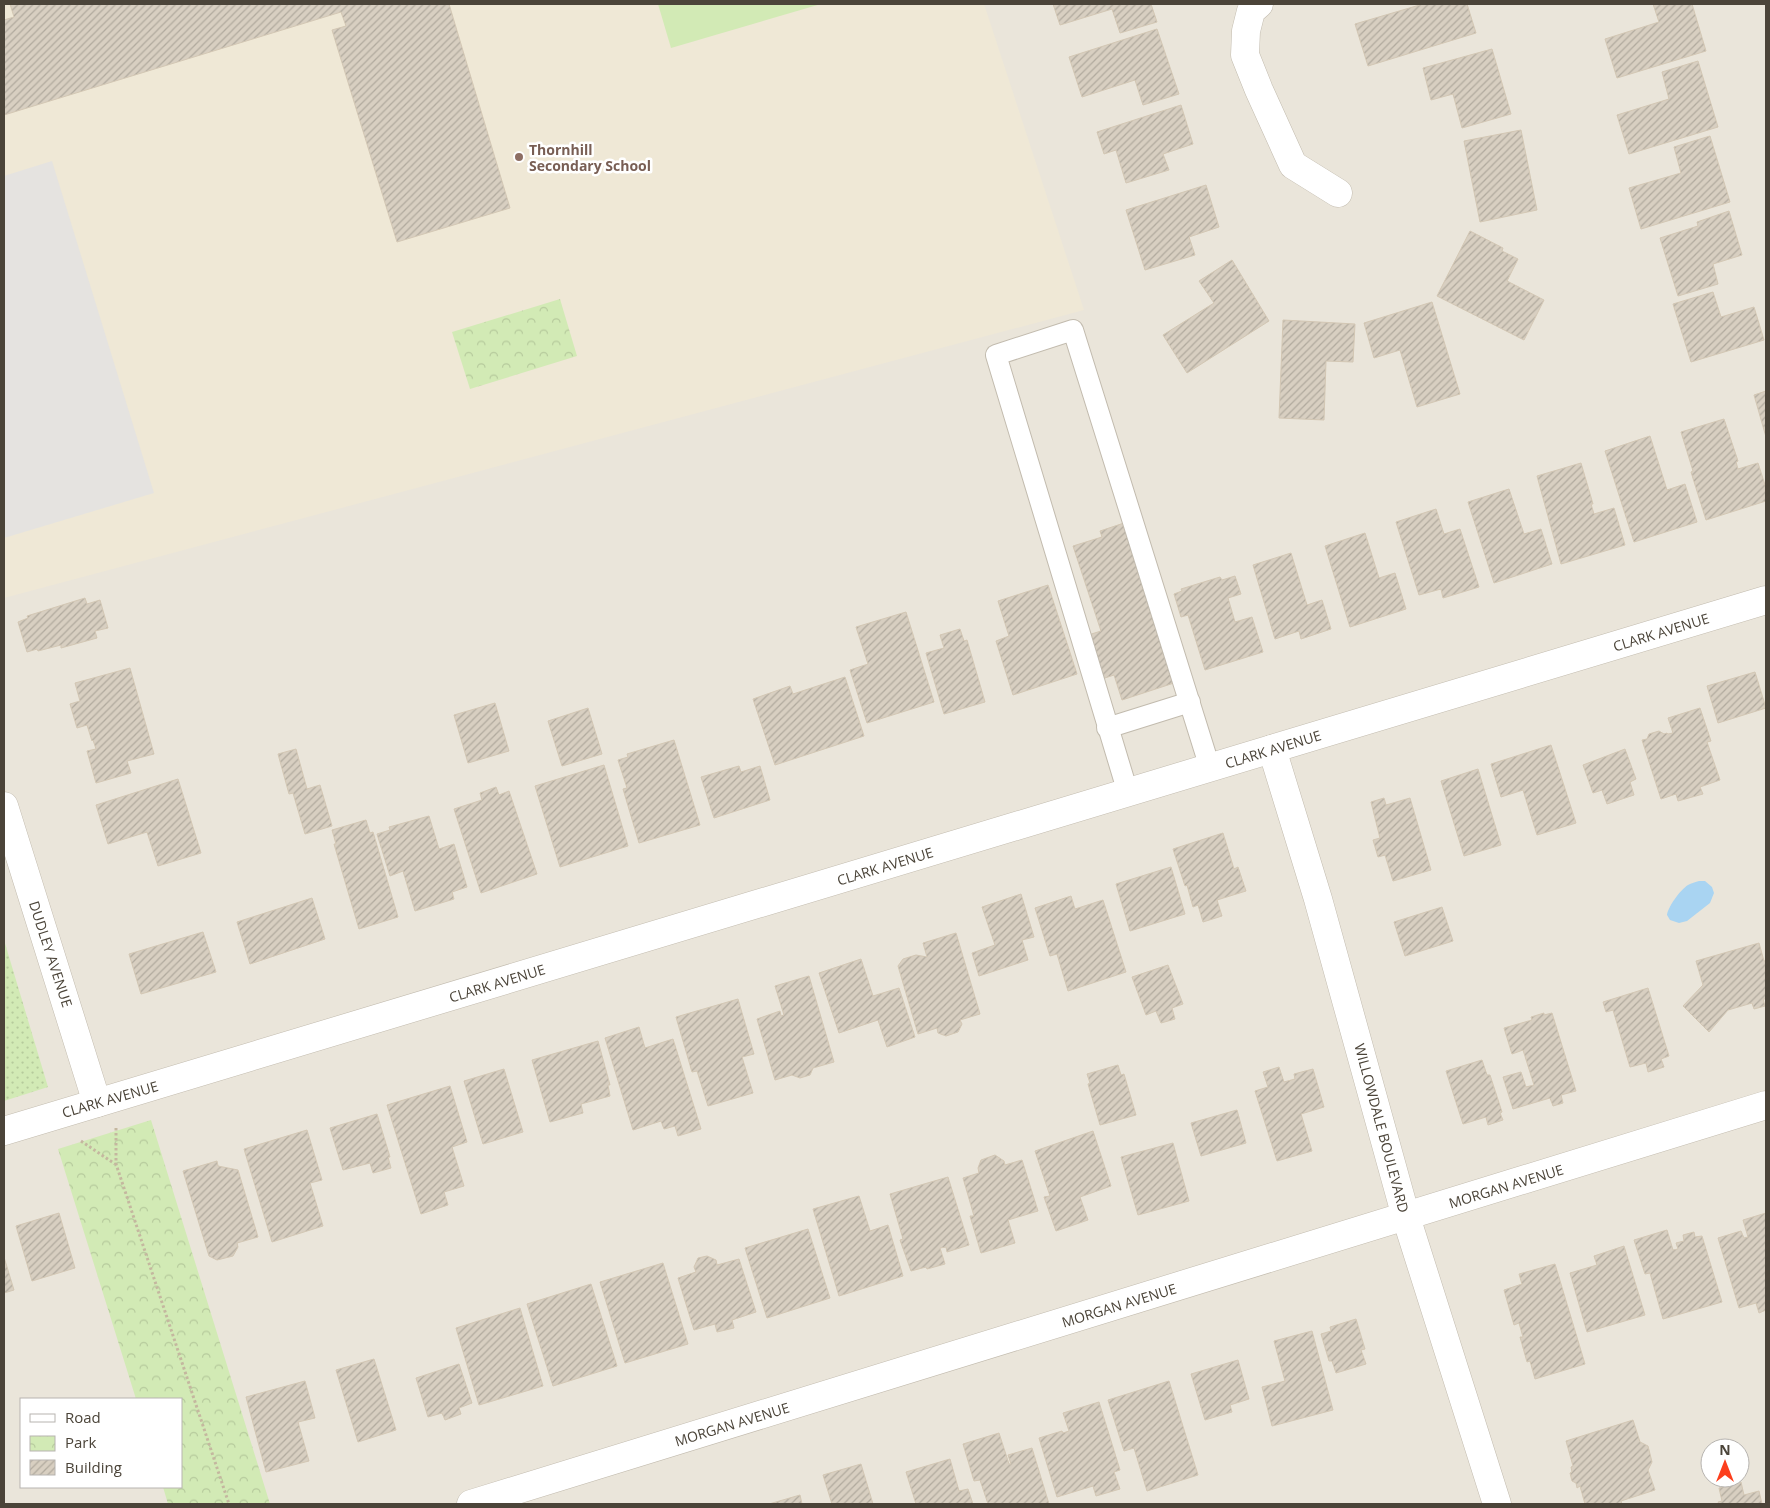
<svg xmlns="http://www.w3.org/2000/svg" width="1770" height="1508" viewBox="0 0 1770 1508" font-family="'Open Sans',sans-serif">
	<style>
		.residential { fill: #eae5da; fill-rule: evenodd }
		.education { fill: #efe8d6 }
		.grass { fill: url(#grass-dots) }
		.park { fill: url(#park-crowns) }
		.pitch { fill: #d2eab5 }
		.parking { fill: #e5e3e0 }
		.water { fill: #a9d4f2 }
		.building { fill: url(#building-hatch); stroke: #d3c7b4 }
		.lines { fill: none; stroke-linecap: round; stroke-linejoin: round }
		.lane-casing { stroke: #c2bbae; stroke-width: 22 }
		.street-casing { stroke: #c2bbae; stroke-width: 29 }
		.path { stroke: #c4b79f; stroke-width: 3; stroke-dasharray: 2.5 2.5; stroke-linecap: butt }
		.lane { stroke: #fff; stroke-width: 20 }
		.street { stroke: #fff; stroke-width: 28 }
		.education-dot { fill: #8d6e63; stroke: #fff; stroke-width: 2 }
		.labels { text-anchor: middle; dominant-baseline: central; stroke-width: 5; stroke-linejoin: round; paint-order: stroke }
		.education-label { font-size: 14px; font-weight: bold; fill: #785e54; stroke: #fff; text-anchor: start }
		.street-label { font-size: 14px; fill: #4b4439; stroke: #fff }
	</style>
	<defs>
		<pattern id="grass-dots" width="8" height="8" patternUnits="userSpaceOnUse" patternTransform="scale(1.25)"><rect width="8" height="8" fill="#d2eab5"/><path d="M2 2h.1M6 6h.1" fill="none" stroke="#b6ca9c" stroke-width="1.8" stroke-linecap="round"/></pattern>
		<pattern id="park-crowns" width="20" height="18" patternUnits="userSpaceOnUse" patternTransform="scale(1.25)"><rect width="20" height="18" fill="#d2eab5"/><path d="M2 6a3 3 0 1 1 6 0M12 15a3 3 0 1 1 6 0" fill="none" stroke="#b6ca9c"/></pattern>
		<pattern id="building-hatch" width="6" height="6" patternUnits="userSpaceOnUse" patternTransform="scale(1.25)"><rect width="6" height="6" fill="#d8cfc1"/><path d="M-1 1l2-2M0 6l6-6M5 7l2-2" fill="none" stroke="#b1aa9e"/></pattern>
	</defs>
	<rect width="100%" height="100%" fill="#f6f3ec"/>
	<path class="residential" d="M 4,4 L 1766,4 L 1766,1504 L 4,1504 ZM 21,1399 L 181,1399 L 181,1487 L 21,1487 ZM 1710,1448 L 1740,1448 L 1740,1478 L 1710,1478 Z"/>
	<path class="education" d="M 4,4 L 984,4 L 1084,310 L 4,598 Z"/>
	<path class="grass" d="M 4,940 L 48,1087 L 4,1101 Z"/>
	<g class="park">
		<path d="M 560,299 L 577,356 L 470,389 L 452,332 Z"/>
		<path d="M 151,1120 L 270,1504 L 168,1504 L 163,1487 L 181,1487 L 181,1399 L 136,1399 L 58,1149 Z"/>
	</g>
	<path class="pitch" d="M 658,4 L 821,4 L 671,48 Z"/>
	<path class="parking" d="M 52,161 L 154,493 L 4,538 L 4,176 Z"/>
	<path class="water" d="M 1699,881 L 1705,881 L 1712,887 L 1714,893 L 1710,903 L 1687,921 L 1679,923 L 1670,920 L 1667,915 C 1668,907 1680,890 1688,885 C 1691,883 1696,882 1699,881 Z"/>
	<g class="building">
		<path d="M 10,4 L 449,4 L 510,208 L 397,242 L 332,30 L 346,26 L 341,12 L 4,115 L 4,20 L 14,17 Z"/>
		<path d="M 1053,4 L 1151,4 L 1157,22 L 1120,33 L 1112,9 L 1060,25 Z"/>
		<path d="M 1423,4 L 1467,4 L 1476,33 L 1368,66 L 1355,24 Z"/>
		<path d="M 1653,4 L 1692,4 L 1706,51 L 1617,78 L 1605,39 L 1659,22 Z"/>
		<path d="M 1157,29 L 1179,94 L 1143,105 L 1135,80 L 1082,97 L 1069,57 Z"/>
		<path d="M 1492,49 L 1511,114 L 1462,128 L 1453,94 L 1431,100 L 1423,68 Z"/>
		<path d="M 1698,61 L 1718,127 L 1629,154 L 1617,115 L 1669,99 L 1662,72 Z"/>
		<path d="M 1181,105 L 1193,144 L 1163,154 L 1169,170 L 1126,183 L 1116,150 L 1104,154 L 1097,132 Z"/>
		<path d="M 1521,130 L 1537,210 L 1480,222 L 1464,141 Z"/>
		<path d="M 1710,136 L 1730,202 L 1641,229 L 1629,188 L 1681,173 L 1674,147 Z"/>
		<path d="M 1206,185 L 1219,227 L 1189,237 L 1195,255 L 1145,270 L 1126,210 Z"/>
		<path d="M 1729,211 L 1742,255 L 1713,264 L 1718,284 L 1678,296 L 1660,238 L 1698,226 L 1697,222 Z"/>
		<path d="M 1470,231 L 1503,248 L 1502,251 L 1518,259 L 1507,281 L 1544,300 L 1524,340 L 1437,296 Z"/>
		<path d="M 1232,260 L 1269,321 L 1187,373 L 1163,335 L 1214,303 L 1199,281 Z"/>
		<path d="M 1713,292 L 1721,317 L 1754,307 L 1764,340 L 1691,362 L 1673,304 Z"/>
		<path d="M 1432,302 L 1460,394 L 1417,407 L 1400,350 L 1374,358 L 1364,323 Z"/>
		<path d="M 1283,320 L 1355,324 L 1353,362 L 1326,361 L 1324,420 L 1279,418 Z"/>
		<path d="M 1766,391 L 1766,437 L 1754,395 Z"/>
		<path d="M 1724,419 L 1738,461 L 1736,462 L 1738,469 L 1758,463 L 1766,488 L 1766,501 L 1706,520 L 1691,472 L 1693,471 L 1681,432 Z"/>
		<path d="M 1650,436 L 1667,490 L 1685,484 L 1697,522 L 1634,542 L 1605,451 Z"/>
		<path d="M 1581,463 L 1593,504 L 1591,504 L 1594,514 L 1614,508 L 1625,545 L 1561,564 L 1537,476 Z"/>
		<path d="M 1509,489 L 1524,534 L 1541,529 L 1552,564 L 1494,583 L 1468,502 Z"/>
		<path d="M 1436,509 L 1444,534 L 1460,529 L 1479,587 L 1443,598 L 1441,589 L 1419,595 L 1396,522 Z"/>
		<path d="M 1124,523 L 1177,682 L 1122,700 L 1114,675 L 1099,680 L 1085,636 L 1101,631 L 1073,546 L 1102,537 L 1100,531 Z"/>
		<path d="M 1365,533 L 1379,578 L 1395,573 L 1406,609 L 1350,627 L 1325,546 Z"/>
		<path d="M 1291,553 L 1307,605 L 1322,600 L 1331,629 L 1301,639 L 1299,631 L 1275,639 L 1253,565 Z"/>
		<path d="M 1235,576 L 1241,594 L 1228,598 L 1235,622 L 1252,617 L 1263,652 L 1205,670 L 1188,615 L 1181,617 L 1174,594 L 1182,591 L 1181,589 L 1220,577 L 1222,580 Z"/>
		<path d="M 1048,585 L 1077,674 L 1013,695 L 996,641 L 1009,636 L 998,601 Z"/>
		<path d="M 85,598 L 87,604 L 100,600 L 108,628 L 95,631 L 97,638 L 61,648 L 61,645 L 38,651 L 37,649 L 27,652 L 18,622 L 28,618 L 27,616 Z"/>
		<path d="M 906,612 L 934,702 L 867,723 L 850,670 L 868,664 L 856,627 Z"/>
		<path d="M 960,629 L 964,641 L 967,640 L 985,702 L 944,714 L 926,653 L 944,648 L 940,635 Z"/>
		<path d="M 130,668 L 154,754 L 127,761 L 131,773 L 96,783 L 87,751 L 96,749 L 93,740 L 92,741 L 87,725 L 77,728 L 70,704 L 80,701 L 75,683 Z"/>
		<path d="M 1755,672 L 1766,708 L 1718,723 L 1707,686 Z"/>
		<path d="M 845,677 L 864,736 L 775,765 L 753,699 L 790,686 L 793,694 Z"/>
		<path d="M 495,703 L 509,751 L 468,763 L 454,715 Z"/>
		<path d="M 588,708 L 602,754 L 562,766 L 548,721 Z"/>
		<path d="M 1700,708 L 1711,741 L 1707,742 L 1720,780 L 1700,787 L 1703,794 L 1678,801 L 1676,794 L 1661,799 L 1642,740 L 1647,739 L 1649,734 L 1659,731 L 1664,734 L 1667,733 L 1668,734 L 1673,733 L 1668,718 Z"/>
		<path d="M 674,740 L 700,825 L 639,843 L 623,789 L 627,788 L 618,760 L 628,757 L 627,754 Z"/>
		<path d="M 1551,745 L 1576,823 L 1537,835 L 1523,790 L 1501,797 L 1491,764 Z"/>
		<path d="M 296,749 L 307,789 L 320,785 L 332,826 L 305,834 L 293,793 L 289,794 L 278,754 Z"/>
		<path d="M 1625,749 L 1636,779 L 1630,782 L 1634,795 L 1607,804 L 1602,790 L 1593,793 L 1583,765 Z"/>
		<path d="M 604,765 L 628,846 L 560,867 L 535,786 Z"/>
		<path d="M 739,766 L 741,772 L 760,766 L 770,800 L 714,818 L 701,777 Z"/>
		<path d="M 1478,769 L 1501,845 L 1464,856 L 1441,781 Z"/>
		<path d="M 178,779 L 201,853 L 158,866 L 147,832 L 108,844 L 96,805 Z"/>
		<path d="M 496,787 L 499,795 L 509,791 L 537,874 L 481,893 L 454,809 L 482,800 L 480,793 Z"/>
		<path d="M 1384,798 L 1386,805 L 1410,798 L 1431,870 L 1393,881 L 1385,855 L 1378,857 L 1373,840 L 1380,838 L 1371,802 Z"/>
		<path d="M 429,816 L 439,849 L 454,844 L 467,887 L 452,892 L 454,899 L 415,911 L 403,871 L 390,876 L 377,834 L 390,830 L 389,827 Z"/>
		<path d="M 366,820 L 370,833 L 373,832 L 398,917 L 359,929 L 334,844 L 336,844 L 332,830 Z"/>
		<path d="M 1223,833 L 1234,869 L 1238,867 L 1246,891 L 1217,900 L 1222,916 L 1203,922 L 1198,905 L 1193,907 L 1187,885 L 1185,886 L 1173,849 Z"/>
		<path d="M 1171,867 L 1185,914 L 1130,931 L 1116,884 Z"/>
		<path d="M 1021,894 L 1034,937 L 1022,940 L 1028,960 L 979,976 L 972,953 L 995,945 L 982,907 Z"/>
		<path d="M 1071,896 L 1075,909 L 1103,900 L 1126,972 L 1068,991 L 1057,954 L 1050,956 L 1035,908 Z"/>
		<path d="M 312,898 L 325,939 L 250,964 L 237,922 Z"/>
		<path d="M 1442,907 L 1453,941 L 1405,956 L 1394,922 Z"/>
		<path d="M 203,932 L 216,972 L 141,994 L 129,954 Z"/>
		<path d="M 956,933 L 980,1014 L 960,1020 L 962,1024 L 958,1032 L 946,1036 L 938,1033 L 937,1028 L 918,1034 L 898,966 L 903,959 L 916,955 L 927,957 L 923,943 Z"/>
		<path d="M 1759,943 L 1764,961 L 1766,961 L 1766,999 L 1763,999 L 1765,1006 L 1754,1009 L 1752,1003 L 1728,1010 L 1709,1032 L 1683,1006 L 1703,985 L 1696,961 Z"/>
		<path d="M 861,959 L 873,996 L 899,988 L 915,1037 L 887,1047 L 878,1020 L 839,1033 L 819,973 Z"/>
		<path d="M 1168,965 L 1183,1004 L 1172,1008 L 1175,1019 L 1161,1023 L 1156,1011 L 1146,1015 L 1132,977 Z"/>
		<path d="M 809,976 L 834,1062 L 813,1068 L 810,1075 L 800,1078 L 792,1075 L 775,1080 L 757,1019 L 780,1011 L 781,1016 L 784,1015 L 775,986 Z"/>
		<path d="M 1648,988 L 1669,1056 L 1661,1059 L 1664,1067 L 1648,1072 L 1646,1063 L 1630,1067 L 1613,1010 L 1606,1012 L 1603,1002 Z"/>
		<path d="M 738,999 L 754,1054 L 742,1057 L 753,1093 L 708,1106 L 697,1071 L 692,1072 L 676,1017 Z"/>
		<path d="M 1544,1013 L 1544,1015 L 1552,1013 L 1576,1091 L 1561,1095 L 1563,1103 L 1553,1106 L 1550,1098 L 1513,1109 L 1503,1077 L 1521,1072 L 1526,1087 L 1534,1085 L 1523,1050 L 1512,1054 L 1504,1028 L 1532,1020 L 1531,1017 Z"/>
		<path d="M 639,1027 L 645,1048 L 673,1039 L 701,1129 L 678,1136 L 675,1126 L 664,1129 L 661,1121 L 633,1130 L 605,1038 Z"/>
		<path d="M 598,1041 L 610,1085 L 608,1085 L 610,1096 L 581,1104 L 583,1113 L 550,1122 L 532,1060 Z"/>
		<path d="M 1482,1060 L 1487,1075 L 1490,1075 L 1502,1112 L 1500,1113 L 1503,1120 L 1488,1125 L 1486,1117 L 1463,1124 L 1446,1071 Z"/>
		<path d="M 1118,1065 L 1121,1075 L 1124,1074 L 1136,1115 L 1100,1125 L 1088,1084 L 1090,1083 L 1087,1074 Z"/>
		<path d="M 1279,1067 L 1284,1082 L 1295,1079 L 1294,1074 L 1313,1069 L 1324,1107 L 1301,1114 L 1312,1151 L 1277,1161 L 1255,1091 L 1268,1087 L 1263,1072 Z"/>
		<path d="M 504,1069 L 523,1132 L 483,1144 L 464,1081 Z"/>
		<path d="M 450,1086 L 467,1142 L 452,1147 L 464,1186 L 444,1192 L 448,1205 L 421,1214 L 387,1105 Z"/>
		<path d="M 1237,1110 L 1246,1143 L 1201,1156 L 1191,1123 Z"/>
		<path d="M 377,1114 L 390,1157 L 388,1157 L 391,1168 L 373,1173 L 370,1163 L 343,1170 L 330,1128 Z"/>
		<path d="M 307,1130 L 322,1180 L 310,1183 L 323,1226 L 272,1242 L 244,1149 Z"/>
		<path d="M 1093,1131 L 1111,1186 L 1080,1197 L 1088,1220 L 1056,1231 L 1044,1197 L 1050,1196 L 1035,1151 Z"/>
		<path d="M 1173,1143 L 1189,1201 L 1138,1215 L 1121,1157 Z"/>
		<path d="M 995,1155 L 1004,1161 L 1005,1165 L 1022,1160 L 1038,1211 L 1008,1220 L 1015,1243 L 981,1253 L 970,1216 L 974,1216 L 963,1178 L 979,1173 L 978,1168 L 981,1160 Z"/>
		<path d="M 217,1161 L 218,1166 L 238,1170 L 258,1237 L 237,1243 L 238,1247 L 233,1256 L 217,1260 L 209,1256 L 183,1171 Z"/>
		<path d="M 948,1177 L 969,1245 L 947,1252 L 946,1247 L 940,1248 L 945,1264 L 927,1269 L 926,1267 L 911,1271 L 900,1240 L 903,1239 L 890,1194 Z"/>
		<path d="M 859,1196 L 870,1231 L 888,1225 L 903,1276 L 839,1296 L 813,1209 Z"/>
		<path d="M 59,1213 L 75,1268 L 32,1281 L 16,1226 Z"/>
		<path d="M 1766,1213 L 1766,1310 L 1759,1313 L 1756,1303 L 1739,1308 L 1718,1238 L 1741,1231 L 1744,1238 L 1748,1237 L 1743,1220 Z"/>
		<path d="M 808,1229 L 830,1298 L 767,1318 L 745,1248 Z"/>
		<path d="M 1667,1230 L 1673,1250 L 1678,1249 L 1676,1243 L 1684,1241 L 1683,1235 L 1694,1232 L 1695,1237 L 1702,1236 L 1722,1302 L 1663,1319 L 1650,1273 L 1645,1274 L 1634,1240 Z"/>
		<path d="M 1624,1246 L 1645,1315 L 1587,1332 L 1570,1273 L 1597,1265 L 1594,1256 Z"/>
		<path d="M 707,1256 L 716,1260 L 717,1265 L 739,1259 L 756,1312 L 732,1320 L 734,1328 L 717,1332 L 715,1324 L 694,1330 L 678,1278 L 696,1272 L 694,1267 L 698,1258 Z"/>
		<path d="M 4,1257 L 14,1290 L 4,1293 Z"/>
		<path d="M 663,1263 L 688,1344 L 625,1363 L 600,1282 Z"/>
		<path d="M 1555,1264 L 1585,1364 L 1535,1379 L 1530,1361 L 1527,1362 L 1520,1337 L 1523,1337 L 1519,1323 L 1514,1325 L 1504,1290 L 1522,1284 L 1519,1274 Z"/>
		<path d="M 591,1284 L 617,1366 L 553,1386 L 527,1304 Z"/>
		<path d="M 520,1308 L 543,1386 L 479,1405 L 456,1328 Z"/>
		<path d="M 1356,1319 L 1365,1349 L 1361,1350 L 1366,1364 L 1336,1373 L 1332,1361 L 1329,1361 L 1321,1334 L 1331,1331 L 1330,1327 Z"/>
		<path d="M 1312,1331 L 1333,1410 L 1272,1426 L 1262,1387 L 1285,1381 L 1274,1341 Z"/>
		<path d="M 374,1359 L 396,1430 L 358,1442 L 336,1370 Z"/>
		<path d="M 1238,1360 L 1249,1399 L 1230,1405 L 1232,1412 L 1205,1420 L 1191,1374 Z"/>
		<path d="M 459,1364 L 472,1403 L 459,1408 L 461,1414 L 445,1420 L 442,1413 L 428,1417 L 416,1378 Z"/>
		<path d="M 305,1381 L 315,1418 L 298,1422 L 309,1461 L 266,1472 L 246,1397 Z"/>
		<path d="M 1169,1381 L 1198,1475 L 1147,1491 L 1134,1448 L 1124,1451 L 1108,1400 Z"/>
		<path d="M 1099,1402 L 1120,1470 L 1114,1472 L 1120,1489 L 1096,1496 L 1093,1486 L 1057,1497 L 1039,1438 L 1062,1431 L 1063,1433 L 1069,1431 L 1063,1413 Z"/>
		<path d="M 1633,1420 L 1640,1442 L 1648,1446 L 1652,1462 L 1648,1470 L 1655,1490 L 1621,1501 L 1622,1504 L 1585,1504 L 1580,1486 L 1577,1488 L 1576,1483 L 1572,1481 L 1570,1473 L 1572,1472 L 1571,1467 L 1573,1466 L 1566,1441 Z"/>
		<path d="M 999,1433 L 1009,1464 L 1011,1464 L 1008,1455 L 1032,1448 L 1049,1504 L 988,1504 L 980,1480 L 974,1481 L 963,1444 Z"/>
		<path d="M 950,1459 L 959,1491 L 968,1489 L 973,1504 L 916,1504 L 906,1472 Z"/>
		<path d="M 861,1464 L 873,1504 L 832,1504 L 823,1475 Z"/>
		<path d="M 1741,1482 L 1744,1495 L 1759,1491 L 1762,1504 L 1719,1504 L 1718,1502 L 1722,1501 L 1719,1488 Z"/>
		<path d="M 800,1495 L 802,1504 L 769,1504 Z"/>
	</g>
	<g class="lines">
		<g class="lane-casing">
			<g id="lane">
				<path d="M 1107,728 L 1190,702"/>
				<path d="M 1128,793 L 996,355 L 1073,330 L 1210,768"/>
			</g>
		</g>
		<g class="street-casing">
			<g id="street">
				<path d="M 1259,4 L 1251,11 L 1246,31 L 1245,55 L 1259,90 L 1293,165 L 1338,193"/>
				<path d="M 1272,749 L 1318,899 L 1406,1217 L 1497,1504"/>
				<path d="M 4,806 L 97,1103"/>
				<path d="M 4,1131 L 1766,600"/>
				<path d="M 471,1504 L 1766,1105"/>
			</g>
		</g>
		<g class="path">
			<path d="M 116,1128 L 116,1164 L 229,1504"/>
			<path d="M 81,1141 L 115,1164"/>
		</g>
		<use href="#lane" class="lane"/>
		<use href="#street" class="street"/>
	</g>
	<circle class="education-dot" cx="519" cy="157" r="5"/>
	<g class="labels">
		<g class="education-label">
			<text x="529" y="149">Thornhill<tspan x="529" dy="16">Secondary School</tspan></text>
		</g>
		<g class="street-label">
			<text transform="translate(1661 632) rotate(-17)">CLARK AVENUE</text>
			<text transform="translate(1273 749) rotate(-17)">CLARK AVENUE</text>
			<text transform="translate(885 866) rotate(-17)">CLARK AVENUE</text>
			<text transform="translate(51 954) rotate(72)">DUDLEY AVENUE</text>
			<text transform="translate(497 983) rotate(-17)">CLARK AVENUE</text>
			<text transform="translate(110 1099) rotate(-16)">CLARK AVENUE</text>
			<text transform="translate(1382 1128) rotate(75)">WILLOWDALE BOULEVARD</text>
			<text transform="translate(1506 1186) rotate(-17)">MORGAN AVENUE</text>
			<text transform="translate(1119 1305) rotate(-17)">MORGAN AVENUE</text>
			<text transform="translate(732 1424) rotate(-17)">MORGAN AVENUE</text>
		</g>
	</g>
	<rect width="1770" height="1508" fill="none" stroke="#4b4439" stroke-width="10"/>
	<rect x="20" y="1398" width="162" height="90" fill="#ffffff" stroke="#b7b4b0"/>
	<rect x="30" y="1414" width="25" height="8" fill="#ffffff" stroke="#b7b4b0"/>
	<text x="65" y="1423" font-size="15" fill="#4b4439">Road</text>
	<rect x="30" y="1436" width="25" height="15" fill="url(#park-crowns)" stroke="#b7b4b0"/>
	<text x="65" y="1448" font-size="15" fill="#4b4439">Park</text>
	<rect x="30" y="1460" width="25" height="15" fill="url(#building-hatch)" stroke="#b7b4b0"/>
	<text x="65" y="1473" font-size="15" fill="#4b4439">Building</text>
	<g transform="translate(1725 1463)"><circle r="24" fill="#ffffff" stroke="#b7b4b0"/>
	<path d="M0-4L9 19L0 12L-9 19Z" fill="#fc3f1d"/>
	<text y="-8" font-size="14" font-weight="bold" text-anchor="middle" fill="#4b4439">N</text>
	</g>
</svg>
